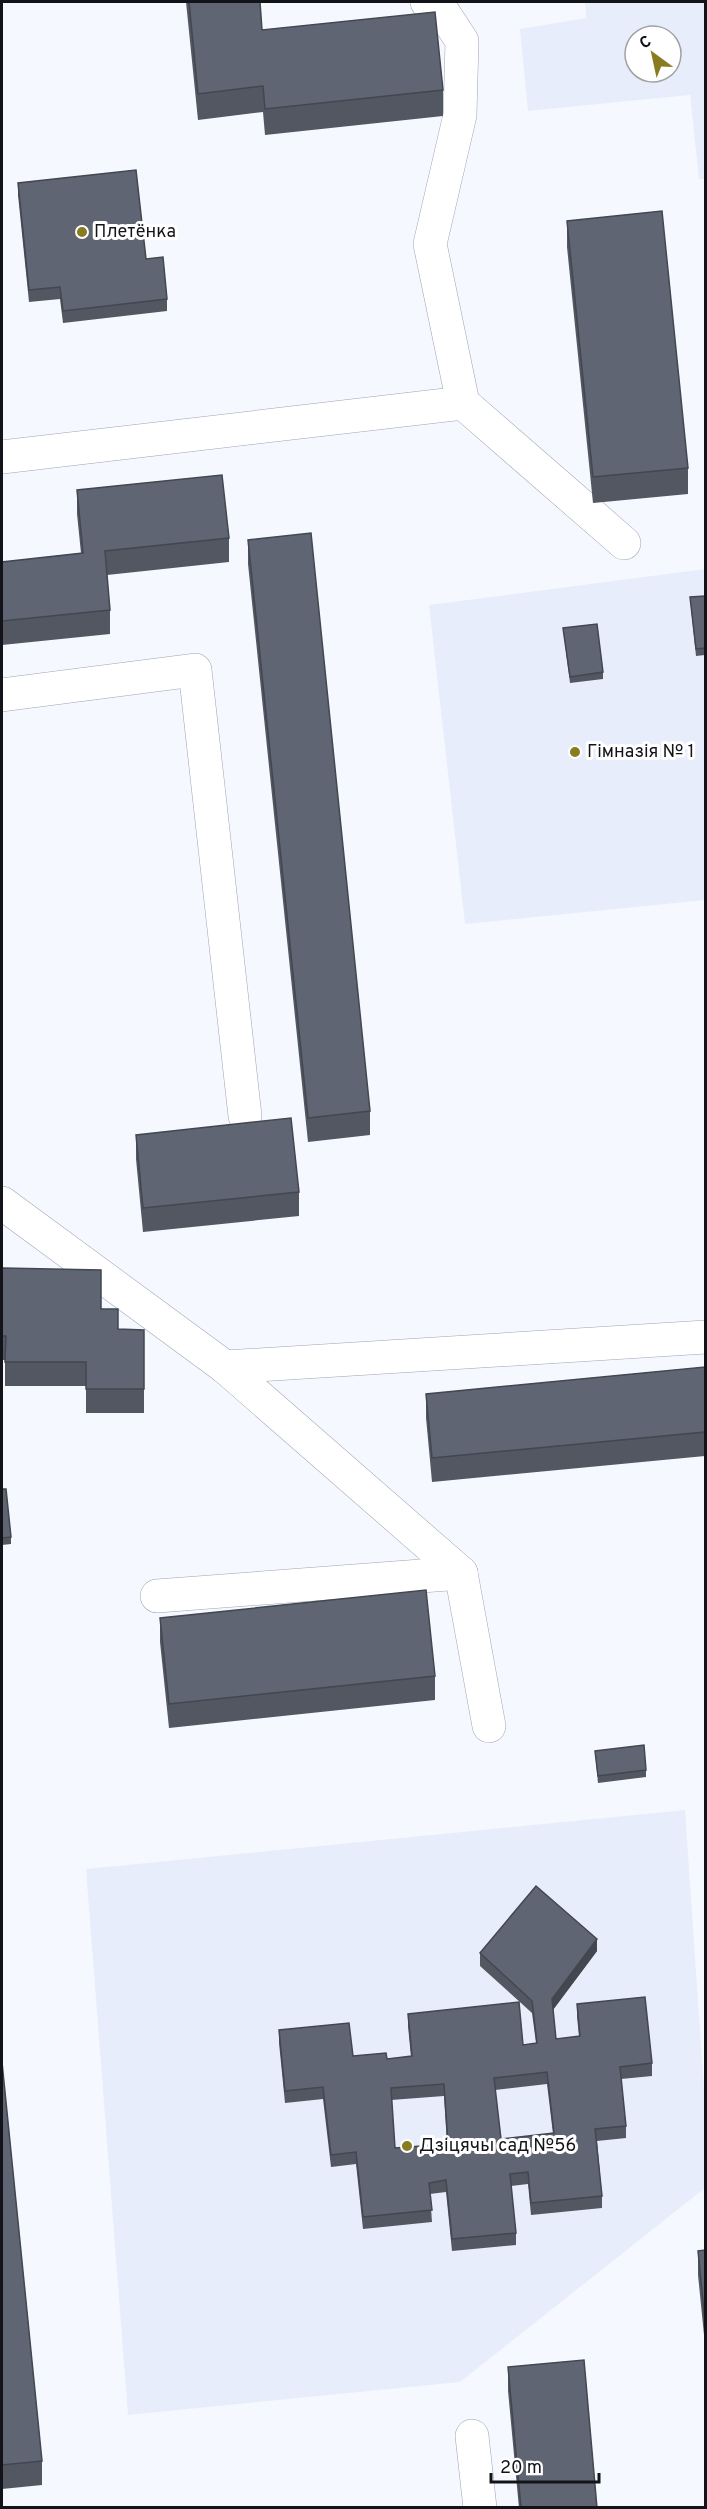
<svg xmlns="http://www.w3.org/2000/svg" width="707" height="2509" viewBox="0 0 707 2509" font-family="Overpass,sans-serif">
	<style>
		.built { fill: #e8edfb; fill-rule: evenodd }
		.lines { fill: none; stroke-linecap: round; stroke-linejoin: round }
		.minor-casing { stroke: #9ea4b2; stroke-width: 34 }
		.minor { stroke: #fff; stroke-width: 33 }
		.wall { fill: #525762; fill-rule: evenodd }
		.shaded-wall { fill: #424750 }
		.building { fill: #5f6572; stroke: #424750; stroke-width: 1.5; fill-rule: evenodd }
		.poi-dot { fill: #887b20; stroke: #fff; stroke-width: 2 }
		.labels { text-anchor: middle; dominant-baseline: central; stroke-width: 6; stroke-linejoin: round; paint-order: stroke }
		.poi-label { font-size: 18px; fill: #121419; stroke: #fff; text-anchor: start }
	</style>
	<rect width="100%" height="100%" fill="#f5f8fe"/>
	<g class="built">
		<path d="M 585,2 L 705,2 L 705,179 L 699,179 L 690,95 L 528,111 L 520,29 L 586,18 ZM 635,36 L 671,36 L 671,72 L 635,72 Z"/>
		<path d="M 705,569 L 705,900 L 465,924 L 429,605 Z"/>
		<path d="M 685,1810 L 705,2103 L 705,2188 L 460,2382 L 128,2415 L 86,1869 Z"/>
	</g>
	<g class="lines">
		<g class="minor-casing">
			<g id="minor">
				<path d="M 463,403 L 624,543"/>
				<path d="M 2,457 L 463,403 L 430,244 L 460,115 L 462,41 L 441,9 L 427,2"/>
				<path d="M 2,695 L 195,670 L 245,1116"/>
				<path d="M 2,1203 L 225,1367 L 461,1573 L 157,1596"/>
				<path d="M 225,1367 L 706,1337"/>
				<path d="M 461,1573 L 489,1726"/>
				<path d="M 472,2436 L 480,2508"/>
			</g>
		</g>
		<use href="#minor" class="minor"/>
	</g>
	<g class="wall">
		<path d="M 67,2 L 85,2 L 67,3 Z"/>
		<path d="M 186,2 L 260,2 L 262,30 L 443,90 L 443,116 L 265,135 L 263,112 L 198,120 Z"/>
		<path d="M 18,183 L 146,259 L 167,299 L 167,311 L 63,323 L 60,299 L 29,302 L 18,195 Z"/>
		<path d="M 567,221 L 688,468 L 688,494 L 593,503 L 567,247 Z"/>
		<path d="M 77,490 L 229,538 L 229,562 L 107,575 L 110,610 L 110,634 L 2,645 L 2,562 L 81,553 L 77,514 Z"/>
		<path d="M 248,540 L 370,1111 L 370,1135 L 308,1142 L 248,564 Z"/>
		<path d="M 705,596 L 705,655 L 696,656 L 690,597 Z"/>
		<path d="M 563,628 L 603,672 L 603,679 L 570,683 Z"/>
		<path d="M 136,1135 L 299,1192 L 299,1216 L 143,1232 L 136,1159 Z"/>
		<path d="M 2,1268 L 101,1309 L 118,1329 L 144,1330 L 144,1413 L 86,1413 L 86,1386 L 5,1386 L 5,1360 L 2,1360 Z"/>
		<path d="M 705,1367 L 705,1456 L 432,1482 L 426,1418 L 426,1394 Z"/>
		<path d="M 2,1489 L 11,1537 L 11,1544 L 2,1545 Z"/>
		<path d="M 160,1618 L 435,1676 L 435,1700 L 169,1728 L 160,1642 Z"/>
		<path d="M 595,1751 L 646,1770 L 646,1777 L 598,1783 Z"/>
		<path d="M 597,1951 L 553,2010 L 556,2039 L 579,2037 L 577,2016 L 577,2004 L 652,2063 L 652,2076 L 621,2079 L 626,2126 L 626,2138 L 597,2141 L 602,2196 L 602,2208 L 531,2215 L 528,2184 L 511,2186 L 516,2233 L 516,2245 L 452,2251 L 446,2192 L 430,2194 L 432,2222 L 363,2229 L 356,2164 L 331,2167 L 323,2099 L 285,2103 L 279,2043 L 279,2030 L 353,2056 L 387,2059 L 411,2057 L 408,2026 L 408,2014 L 523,2045 L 536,2043 L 532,2013 L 480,1966 L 480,1953 ZM 547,2084 L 553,2134 L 501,2139 L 495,2090 ZM 444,2096 L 447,2144 L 395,2148 L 391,2100 Z"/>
		<path d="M 2,2062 L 42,2461 L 42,2485 L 2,2489 Z"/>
		<path d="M 705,2250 L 705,2345 L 698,2275 L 698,2251 Z"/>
		<path d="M 508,2367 L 597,2508 L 519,2508 L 508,2391 Z"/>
	</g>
	<path class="shaded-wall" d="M 597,1939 L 597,1951 L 552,2011 L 552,1999 Z"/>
	<g class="building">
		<path d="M 189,2 L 260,2 L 262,30 L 435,12 L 443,90 L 265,109 L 263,86 L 198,94 Z"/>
		<path d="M 136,170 L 146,259 L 163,257 L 167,299 L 63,311 L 60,287 L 29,290 L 18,183 Z"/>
		<path d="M 662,211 L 688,468 L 593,477 L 567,221 Z"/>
		<path d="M 222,475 L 229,538 L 105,551 L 110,610 L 2,621 L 2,562 L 83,553 L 77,490 Z"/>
		<path d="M 311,533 L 370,1111 L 308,1118 L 248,540 Z"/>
		<path d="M 705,596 L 705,648 L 696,649 L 690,597 Z"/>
		<path d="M 597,624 L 603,672 L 570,677 L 563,628 Z"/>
		<path d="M 291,1118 L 299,1192 L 143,1208 L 136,1135 Z"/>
		<path d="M 2,1268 L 101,1270 L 101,1309 L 118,1309 L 118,1329 L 144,1330 L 144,1389 L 86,1389 L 86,1362 L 5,1362 L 6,1336 L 2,1336 Z"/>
		<path d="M 705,1367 L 705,1432 L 432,1458 L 426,1394 Z"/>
		<path d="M 2,1489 L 6,1489 L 11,1537 L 2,1538 Z"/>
		<path d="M 426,1590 L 435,1676 L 169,1704 L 160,1618 Z"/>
		<path d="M 644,1745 L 646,1770 L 598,1776 L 595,1751 Z"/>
		<path d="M 536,1886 L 597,1939 L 552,1999 L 556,2039 L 580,2036 L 577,2004 L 645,1997 L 652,2063 L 620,2067 L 626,2126 L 595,2129 L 602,2196 L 531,2203 L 528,2172 L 510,2174 L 516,2233 L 452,2239 L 446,2180 L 429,2183 L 432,2210 L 363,2217 L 356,2152 L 331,2155 L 323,2087 L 285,2091 L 279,2030 L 349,2023 L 353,2056 L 386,2053 L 387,2059 L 412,2056 L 408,2014 L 519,2002 L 523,2045 L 537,2043 L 532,2001 L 480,1953 ZM 547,2072 L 554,2133 L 501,2139 L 494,2078 ZM 444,2084 L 448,2144 L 395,2148 L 391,2088 Z"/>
		<path d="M 2,2062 L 42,2461 L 2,2465 Z"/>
		<path d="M 705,2250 L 705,2321 L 698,2251 Z"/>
		<path d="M 584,2360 L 597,2508 L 521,2508 L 508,2367 Z"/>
	</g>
	<g class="poi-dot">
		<circle cx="82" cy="232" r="6"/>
		<circle cx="575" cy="752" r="6"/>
		<circle cx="407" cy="2146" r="6"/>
	</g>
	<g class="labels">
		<g class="poi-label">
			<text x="94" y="232">Плетёнка</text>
			<text x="587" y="752">Гімназія № 1</text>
			<text x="419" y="2146">Дзіцячы сад №56</text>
		</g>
	</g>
	<rect width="707" height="2509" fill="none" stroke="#121419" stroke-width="6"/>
	<g transform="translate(653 54) rotate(327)"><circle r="28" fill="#ffffff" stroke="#a0a1a3" stroke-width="1.5"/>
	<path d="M0-4.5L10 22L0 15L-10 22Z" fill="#887b20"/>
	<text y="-9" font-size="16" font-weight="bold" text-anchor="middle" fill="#121419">С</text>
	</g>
	<path d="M491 2473v9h108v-9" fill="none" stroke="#121419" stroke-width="3"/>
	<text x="500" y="2473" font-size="18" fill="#121419" stroke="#ffffff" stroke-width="4.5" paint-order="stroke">20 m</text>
</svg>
